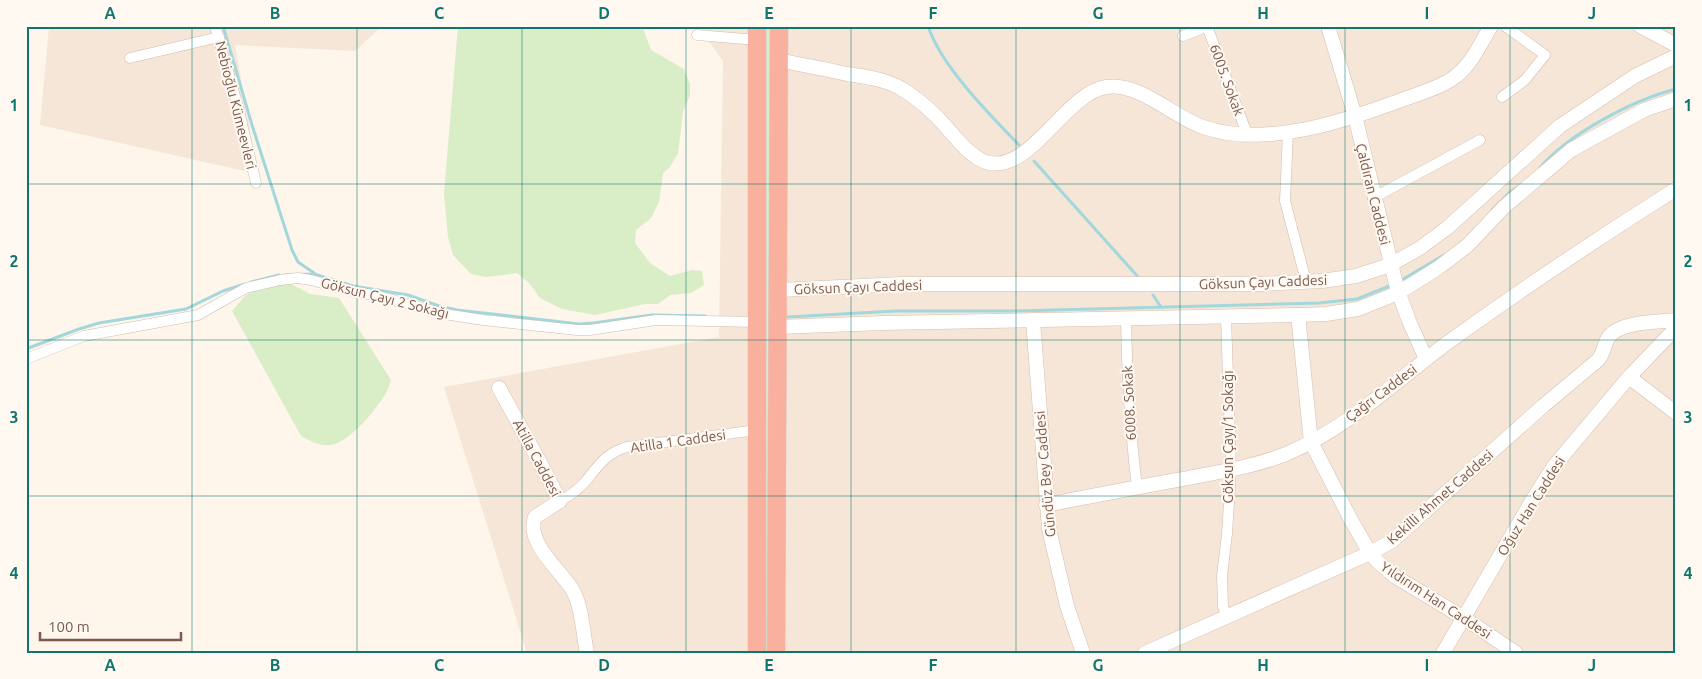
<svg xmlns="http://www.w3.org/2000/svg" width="1702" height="679" viewBox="0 0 1702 679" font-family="Ubuntu,sans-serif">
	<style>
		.residential { fill: #f6e6d8 }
		.green { fill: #d9edc7 }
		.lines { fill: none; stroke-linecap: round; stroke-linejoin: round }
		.stream { stroke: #a2d7dc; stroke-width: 3 }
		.street-casing { stroke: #d2bbae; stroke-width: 11 }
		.secondary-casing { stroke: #d7beae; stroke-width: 15 }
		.highway-casing { stroke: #dad1cd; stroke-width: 19 }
		.street { stroke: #fff; stroke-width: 10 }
		.secondary { stroke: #fff; stroke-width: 14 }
		.highway { stroke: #fab09f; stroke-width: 18 }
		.grid { fill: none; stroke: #0f766e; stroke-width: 1; stroke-opacity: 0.55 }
		.labels { text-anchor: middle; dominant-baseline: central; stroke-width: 4; stroke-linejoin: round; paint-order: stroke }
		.street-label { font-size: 14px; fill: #7b594b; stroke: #fff9f2 }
		.neatline { fill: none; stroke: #0f766e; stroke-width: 2 }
		.grid-label { font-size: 16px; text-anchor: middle; font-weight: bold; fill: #0f766e }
	</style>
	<rect width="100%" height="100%" fill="#fef5eb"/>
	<g class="residential">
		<path d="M 49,26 L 382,26 L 355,51 L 235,45 L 258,174 L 40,125 Z"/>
		<path d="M 698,26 L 1676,26 L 1676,653 L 527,653 L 444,387 L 719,337 L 723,61 Z"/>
	</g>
	<g class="green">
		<path d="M 458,26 L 642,26 L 651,50 L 684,69 L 690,84 L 690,95 L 683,112 L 678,153 L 670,167 L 663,173 L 659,202 L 651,218 L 636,230 L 635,243 L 650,263 L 670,276 L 692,270 L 702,271 L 704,285 L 691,293 L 670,295 L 658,304 L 645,304 L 595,315 L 562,309 L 540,298 L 529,283 L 517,273 L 486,277 L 471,274 L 453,255 L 448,237 L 444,194 Z"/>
		<path d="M 764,26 L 772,26 L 771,653 L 763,653 Z"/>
		<path d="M 289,283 L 310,294 L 339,298 L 391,380 C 389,384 389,388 387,391 C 378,408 350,442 331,445 C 320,447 309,440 301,436 L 232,311 L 244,297 L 256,288 Z"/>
	</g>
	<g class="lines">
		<g class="stream">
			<path d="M 223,26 L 252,125 L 292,250 L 298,262 L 314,273"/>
			<path d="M 928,26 C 941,66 990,115 1019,145"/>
			<path d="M 1034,161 L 1140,279"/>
			<path d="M 1540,168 C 1568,134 1633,100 1676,89"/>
			<path d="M 1492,210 L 1510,192 L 1521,185"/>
			<path d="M 285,275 L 314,274 L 353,286 L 408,295 L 439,306 L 457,310 L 579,324 L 593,323 L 652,315 L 705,316"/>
			<path d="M 1400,281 L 1444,255"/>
			<path d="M 251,282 L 279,275"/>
			<path d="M 1153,295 L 1161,307"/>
			<path d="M 788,317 L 895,311 L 1012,311 L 1319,303 L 1357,299 L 1392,285"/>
			<path d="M 26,349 L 79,329 L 99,323 L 186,309 L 223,291 L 245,284"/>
		</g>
		<g class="street-casing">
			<g id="street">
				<path d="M 215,26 L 237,103 L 256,183"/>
				<path d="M 1207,26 L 1247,134"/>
				<path d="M 697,35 L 757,40"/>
				<path d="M 1183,36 L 1208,26"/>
				<path d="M 130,58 L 219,37"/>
				<path d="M 1502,97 L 1525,80 L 1545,55 L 1505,26"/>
				<path d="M 1288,132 L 1285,201 L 1306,281"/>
				<path d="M 1373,198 L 1480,140"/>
				<path d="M 1226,316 L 1231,470 L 1227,534 L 1222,576 L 1223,606 L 1227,618"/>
				<path d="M 1126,318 C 1127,375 1130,431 1137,487"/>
				<path d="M 26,359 L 84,336 L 198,315 L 246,288 L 280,280 L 298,278 L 311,280 L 355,292 L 378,296 L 444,314 L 483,320 L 577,330 L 590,330 L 656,320 L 758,322"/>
				<path d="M 560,501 C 569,496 578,490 585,482 C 599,465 606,453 627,447 L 757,430"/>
			</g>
		</g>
		<g class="secondary-casing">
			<g id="secondary">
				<path d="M 1328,26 L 1355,116 L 1397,288 L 1409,321 L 1426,359"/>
				<path d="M 1640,26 L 1676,45"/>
				<path d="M 779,60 C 802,65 825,69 847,74 C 866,77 886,79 902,89 C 915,97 927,107 937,117 C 951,131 970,159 989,163 C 1032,171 1066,93 1106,87 C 1140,82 1173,117 1203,127 C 1266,149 1348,120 1407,98 C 1423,92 1442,87 1456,76 C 1471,65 1481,43 1491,26"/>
				<path d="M 779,290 L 902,284 L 1259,284 L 1322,281 L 1356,276 L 1390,265 L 1420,248 L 1447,228 L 1560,126 L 1635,76 L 1676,56"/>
				<path d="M 1298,315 L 1311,442 L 1351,520 L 1370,553 L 1378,562 L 1396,577 L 1464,618 L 1516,653"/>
				<path d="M 1033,320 L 1049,529 L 1067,606 L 1083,653"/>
				<path d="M 778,327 L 883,323 L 1298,315 L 1326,314 L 1358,309 L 1398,293 L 1438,268 L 1468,245 L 1504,207 L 1571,150 L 1644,110 L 1676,99"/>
				<path d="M 1629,377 L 1676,413"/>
				<path d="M 499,388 L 537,457 L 560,501 L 535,517 C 525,542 561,571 572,589 C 582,605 583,634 587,653"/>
				<path d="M 1046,505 C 1092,496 1137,487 1183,479 C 1218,472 1253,467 1286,454 C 1346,429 1395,382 1447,343 C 1522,289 1598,238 1676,189"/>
				<path d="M 1145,653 L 1370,553 L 1392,541 L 1543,406 L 1598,360 C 1604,353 1604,345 1608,338 C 1619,321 1658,322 1676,320"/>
				<path d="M 1443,653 L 1533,499 L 1554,466 L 1629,377 L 1676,328"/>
			</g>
		</g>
		<g class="highway-casing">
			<g id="highway">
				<path d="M 757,653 L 757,26"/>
				<path d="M 776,653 L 779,26"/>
			</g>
		</g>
		<use href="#street" class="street"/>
		<use href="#secondary" class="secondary"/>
		<use href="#highway" class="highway"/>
	</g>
	<path class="grid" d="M 192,26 L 192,653M 357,26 L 357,653M 522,26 L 522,653M 686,26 L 686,653M 851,26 L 851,653M 1016,26 L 1016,653M 1180,26 L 1180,653M 1345,26 L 1345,653M 1510,26 L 1510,653M 26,184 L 1676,184M 26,340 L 1676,340M 26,496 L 1676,496"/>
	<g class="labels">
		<g class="street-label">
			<text transform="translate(1227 80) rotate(70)">6005. Sokak</text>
			<text transform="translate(236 105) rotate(76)">Nebioğlu Kümeevleri</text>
			<text transform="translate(1373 194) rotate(76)">Çaldıran Caddesi</text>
			<text transform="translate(1263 282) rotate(-2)">Göksun Çayı Caddesi</text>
			<text transform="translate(858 287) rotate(-2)">Göksun Çayı Caddesi</text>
			<text transform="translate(385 298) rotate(14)">Göksun Çayı 2 Sokağı</text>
			<text transform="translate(1381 393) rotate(-37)">Çağrı Caddesi</text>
			<text transform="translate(1129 403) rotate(-93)">6008. Sokak</text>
			<text transform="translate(1228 437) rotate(-90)">Göksun Çayı/1 Sokağı</text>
			<text transform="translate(678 441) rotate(-8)">Atilla 1 Caddesi</text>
			<text transform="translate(537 458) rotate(62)">Atilla Caddesi</text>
			<text transform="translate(1045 474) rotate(-95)">Gündüz Bey Caddesi</text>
			<text transform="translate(1440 497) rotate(-41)">Kekilli Ahmet Caddesi</text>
			<text transform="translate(1531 506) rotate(-58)">Oğuz Han Caddesi</text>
			<text transform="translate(1436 600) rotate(33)">Yıldırım Han Caddesi</text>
		</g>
	</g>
	<rect width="1702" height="679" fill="none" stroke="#fff9f2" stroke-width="55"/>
	<path d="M40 632v8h141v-8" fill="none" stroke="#7b594b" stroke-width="2.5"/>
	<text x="48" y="632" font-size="15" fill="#7b594b" stroke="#fff9f2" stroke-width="4" paint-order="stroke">100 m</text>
	<rect x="28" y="28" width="1646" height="624" class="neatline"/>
	<g class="grid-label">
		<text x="110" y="19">A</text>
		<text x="275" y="19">B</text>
		<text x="439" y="19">C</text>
		<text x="604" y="19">D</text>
		<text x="769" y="19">E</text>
		<text x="933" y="19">F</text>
		<text x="1098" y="19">G</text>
		<text x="1263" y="19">H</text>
		<text x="1427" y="19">I</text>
		<text x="1592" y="19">J</text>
		<text x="14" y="111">1</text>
		<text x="1688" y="111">1</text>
		<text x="14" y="267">2</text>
		<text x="1688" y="267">2</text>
		<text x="14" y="423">3</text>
		<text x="1688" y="423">3</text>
		<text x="14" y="579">4</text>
		<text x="1688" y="579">4</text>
		<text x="110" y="671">A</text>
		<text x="275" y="671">B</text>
		<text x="439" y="671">C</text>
		<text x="604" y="671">D</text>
		<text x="769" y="671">E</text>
		<text x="933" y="671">F</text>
		<text x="1098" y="671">G</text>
		<text x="1263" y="671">H</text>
		<text x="1427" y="671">I</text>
		<text x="1592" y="671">J</text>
	</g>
</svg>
